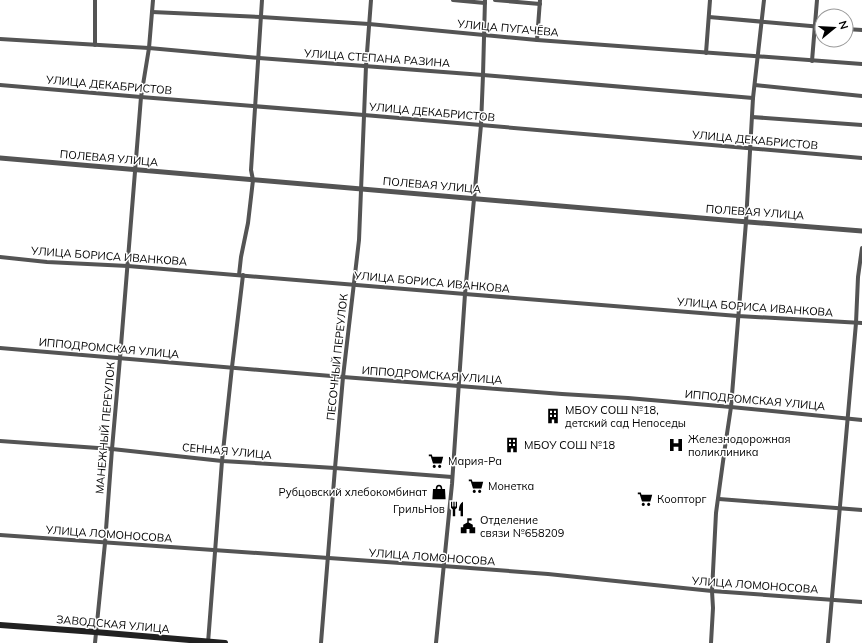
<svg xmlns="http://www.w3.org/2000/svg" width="862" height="643" viewBox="0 0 862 643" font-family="Mulish,sans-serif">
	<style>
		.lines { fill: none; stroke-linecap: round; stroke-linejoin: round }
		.minor { stroke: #545454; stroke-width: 4 }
		.tertiary { stroke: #545454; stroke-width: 5 }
		.secondary { stroke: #212121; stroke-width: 6 }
		.labels { text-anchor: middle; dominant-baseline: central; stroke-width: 3; stroke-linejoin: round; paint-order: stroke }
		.street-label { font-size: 11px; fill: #000; stroke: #fff }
		.poi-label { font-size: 11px; fill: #000; stroke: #fff; text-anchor: start }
	</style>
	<rect width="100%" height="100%" fill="#fff"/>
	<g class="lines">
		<g class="minor">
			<path d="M 95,0 L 95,45"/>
			<path d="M 453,0 L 485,3"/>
			<path d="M 495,0 L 540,4"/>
			<path d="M 152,12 L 261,17 L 369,24 L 537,40 L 862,64"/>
			<path d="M 709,17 L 822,27"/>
			<path d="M 846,29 L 862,30"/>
			<path d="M 0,39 L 149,48 L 259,58 L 483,75 L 753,98"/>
			<path d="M 537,40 L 540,0"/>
			<path d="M 706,53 L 710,0"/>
			<path d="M 812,61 L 817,0"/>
			<path d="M 0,85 L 141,97 L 364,115 L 862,158"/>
			<path d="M 755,85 L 862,96"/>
			<path d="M 752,117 L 862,125"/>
			<path d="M 0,257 L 47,262 L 128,266 L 465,294 L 738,316 L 862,323"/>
			<path d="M 239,275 L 241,257 L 248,223 L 253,180 L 251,170 L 262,0"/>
			<path d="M 0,348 L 343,377 L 562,394 L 628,398 L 731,407 L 862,420"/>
			<path d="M 0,441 L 112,449 L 222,461 L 335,468 L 452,477"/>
			<path d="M 719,499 L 862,510"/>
			<path d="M 0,535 L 443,566 L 548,574 L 712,591 L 862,602"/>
			<path d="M 95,643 L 105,543 L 112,449 L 120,358 L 141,97 L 149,48 L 153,0"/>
			<path d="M 208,643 L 222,461 L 232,367 L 243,275"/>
			<path d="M 321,643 L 335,468 L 343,377 L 359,240 L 366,66 L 371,0"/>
			<path d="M 436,643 L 452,484 L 465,294 L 481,125 L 483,75 L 485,0"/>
			<path d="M 711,643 L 713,608 L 712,591 L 716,513 L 725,447 L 731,407 L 746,222 L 753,98 L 764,0"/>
			<path d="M 828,643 L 856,323 L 858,277 L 862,248"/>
		</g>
		<path class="tertiary" d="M 0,158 L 736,221 L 862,231"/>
		<path class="secondary" d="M 0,625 L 95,632 L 225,643"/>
	</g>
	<defs>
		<g id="building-bare" transform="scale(1.2)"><path d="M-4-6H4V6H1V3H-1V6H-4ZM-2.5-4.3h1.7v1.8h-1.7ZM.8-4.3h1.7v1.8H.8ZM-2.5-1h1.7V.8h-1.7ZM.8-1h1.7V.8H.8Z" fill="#000" stroke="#fff" stroke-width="2.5" paint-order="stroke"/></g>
		<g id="hospital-bare" transform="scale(1.2)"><path d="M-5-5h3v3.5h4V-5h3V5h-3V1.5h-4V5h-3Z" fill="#000" stroke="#fff" stroke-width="2.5" paint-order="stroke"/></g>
		<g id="supermarket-bare" transform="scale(1.2)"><path d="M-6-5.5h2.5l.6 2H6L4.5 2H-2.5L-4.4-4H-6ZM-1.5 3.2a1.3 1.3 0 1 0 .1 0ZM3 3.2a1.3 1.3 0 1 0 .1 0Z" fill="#000" stroke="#fff" stroke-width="2.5" paint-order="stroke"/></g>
		<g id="shop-bare" transform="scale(1.2)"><path d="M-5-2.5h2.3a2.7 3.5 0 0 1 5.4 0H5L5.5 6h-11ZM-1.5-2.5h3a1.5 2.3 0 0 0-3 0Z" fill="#000" stroke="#fff" stroke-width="2.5" paint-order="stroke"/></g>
		<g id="restaurant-bare" transform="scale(1.2)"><path d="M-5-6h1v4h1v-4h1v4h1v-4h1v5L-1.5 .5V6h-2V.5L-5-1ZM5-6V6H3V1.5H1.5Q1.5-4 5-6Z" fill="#000" stroke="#fff" stroke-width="2.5" paint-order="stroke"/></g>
		<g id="civic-bare" transform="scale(1.2)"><path d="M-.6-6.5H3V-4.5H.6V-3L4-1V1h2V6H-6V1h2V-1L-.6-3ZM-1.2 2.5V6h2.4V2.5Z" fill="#000" stroke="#fff" stroke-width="2.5" paint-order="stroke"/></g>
	</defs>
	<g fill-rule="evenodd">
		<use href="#building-bare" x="553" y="416"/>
		<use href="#building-bare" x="512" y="445"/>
		<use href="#hospital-bare" x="676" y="445"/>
		<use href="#supermarket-bare" x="436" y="461"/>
		<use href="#supermarket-bare" x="476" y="486"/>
		<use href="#shop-bare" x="439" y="492"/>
		<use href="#supermarket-bare" x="645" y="499"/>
		<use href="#restaurant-bare" x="457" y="509"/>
		<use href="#civic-bare" x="468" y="526"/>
	</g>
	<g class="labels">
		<g class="street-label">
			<text transform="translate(508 28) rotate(5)">УЛИЦА ПУГАЧЁВА</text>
			<text transform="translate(377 58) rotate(4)">УЛИЦА СТЕПАНА РАЗИНА</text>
			<text transform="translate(109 85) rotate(5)">УЛИЦА ДЕКАБРИСТОВ</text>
			<text transform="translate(432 112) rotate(5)">УЛИЦА ДЕКАБРИСТОВ</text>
			<text transform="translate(755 140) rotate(5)">УЛИЦА ДЕКАБРИСТОВ</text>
			<text transform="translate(109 158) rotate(5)">ПОЛЕВАЯ УЛИЦА</text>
			<text transform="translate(432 185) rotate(5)">ПОЛЕВАЯ УЛИЦА</text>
			<text transform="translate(755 212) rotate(4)">ПОЛЕВАЯ УЛИЦА</text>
			<text transform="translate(109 256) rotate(4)">УЛИЦА БОРИСА ИВАНКОВА</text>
			<text transform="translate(432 282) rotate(5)">УЛИЦА БОРИСА ИВАНКОВА</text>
			<text transform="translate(755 307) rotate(4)">УЛИЦА БОРИСА ИВАНКОВА</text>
			<text transform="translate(109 348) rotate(5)">ИППОДРОМСКАЯ УЛИЦА</text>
			<text transform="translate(337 357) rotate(-84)">ПЕСОЧНЫЙ ПЕРЕУЛОК</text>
			<text transform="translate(432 375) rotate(4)">ИППОДРОМСКАЯ УЛИЦА</text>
			<text transform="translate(755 400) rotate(5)">ИППОДРОМСКАЯ УЛИЦА</text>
			<text transform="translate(105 428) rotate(-85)">МАНЕЖНЫЙ ПЕРЕУЛОК</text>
			<text transform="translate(227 451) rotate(5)">СЕННАЯ УЛИЦА</text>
			<text transform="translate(109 534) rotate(4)">УЛИЦА ЛОМОНОСОВА</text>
			<text transform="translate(432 557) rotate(4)">УЛИЦА ЛОМОНОСОВА</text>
			<text transform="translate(755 585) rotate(4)">УЛИЦА ЛОМОНОСОВА</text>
			<text transform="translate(113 624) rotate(5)">ЗАВОДСКАЯ УЛИЦА</text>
		</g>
		<g class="poi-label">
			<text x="565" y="410">МБОУ СОШ №18,<tspan x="565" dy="13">детский сад Непоседы</tspan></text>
			<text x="688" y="439">Железнодорожная<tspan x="688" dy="13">поликлиника</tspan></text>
			<text x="524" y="445">МБОУ СОШ №18</text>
			<text x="448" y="461">Мария-Ра</text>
			<text x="488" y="486">Монетка</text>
			<text x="427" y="492" text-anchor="end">Рубцовский хлебокомбинат</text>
			<text x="657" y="499">Коопторг</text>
			<text x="445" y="509" text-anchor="end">ГрильНов</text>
			<text x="480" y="520">Отделение<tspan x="480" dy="13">связи №658209</tspan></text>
		</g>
	</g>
	<g transform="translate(834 28) rotate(72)"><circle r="19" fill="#ffffff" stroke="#999999"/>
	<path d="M0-3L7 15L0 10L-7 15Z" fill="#000000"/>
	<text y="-6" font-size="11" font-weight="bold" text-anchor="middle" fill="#000000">N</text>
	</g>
</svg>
